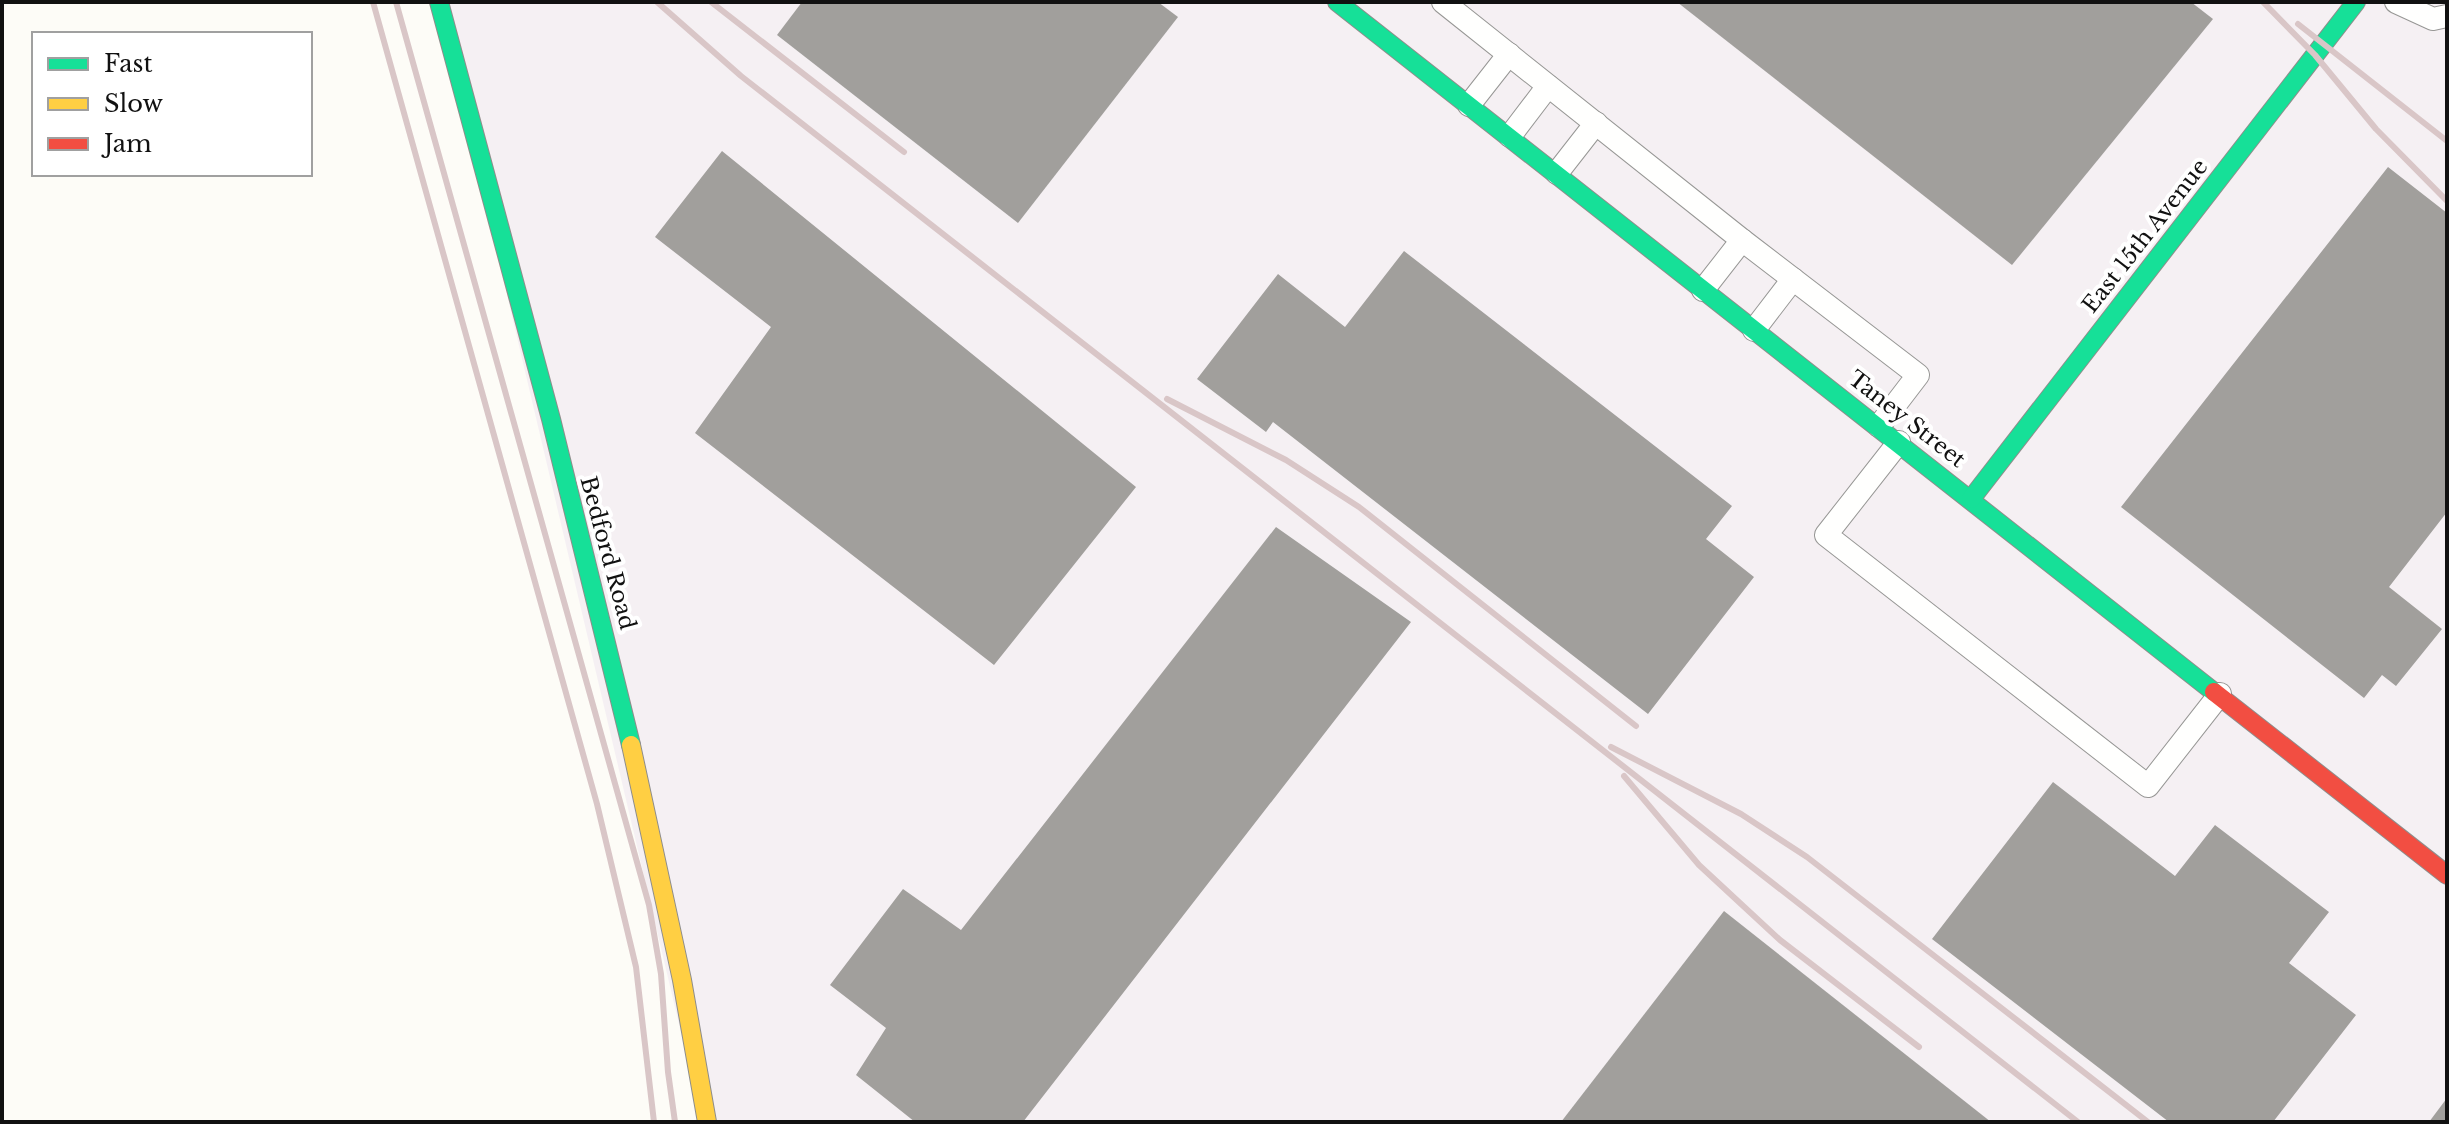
<svg xmlns="http://www.w3.org/2000/svg" width="2449" height="1124" viewBox="0 0 2449 1124" font-family="'Libre Baskerville',serif">
	<style>
		.industrial { fill: #f5f0f3 }
		.building { fill: #a19f9c }
		.lines { fill: none; stroke-linecap: round; stroke-linejoin: round }
		.lane-casing { stroke: #979795; stroke-width: 24 }
		.fast-casing { stroke: #8e8d8b; stroke-width: 20 }
		.slow-casing { stroke: #8e8d8b; stroke-width: 20 }
		.jam-casing { stroke: #8e8d8b; stroke-width: 20 }
		.lane { stroke: #fffffe; stroke-width: 22 }
		.fast { stroke: #16e098; stroke-width: 18 }
		.slow { stroke: #ffcf43; stroke-width: 18 }
		.jam { stroke: #f24e42; stroke-width: 18 }
		.rail { stroke: #d9c6c7; stroke-width: 6 }
		.labels { text-anchor: middle; dominant-baseline: central; stroke-width: 8; stroke-linejoin: round; paint-order: stroke }
		.street-label { font-size: 22px; fill: #111; stroke: #fff }
	</style>
	<rect width="100%" height="100%" fill="#fdfcf7"/>
	<path class="industrial" d="M 438,2 L 2447,2 L 2447,1122 L 702,1122 Z"/>
	<g class="building">
		<path d="M 802,2 L 1158,2 L 1178,17 L 1018,223 L 777,35 Z"/>
		<path d="M 1677,2 L 2191,2 L 2213,19 L 2012,265 Z"/>
		<path d="M 722,151 L 1136,487 L 994,665 L 695,433 L 771,327 L 655,237 Z"/>
		<path d="M 2388,167 L 2447,213 L 2447,512 L 2389,587 L 2442,629 L 2396,686 L 2382,675 L 2364,698 L 2121,507 Z"/>
		<path d="M 1404,251 L 1732,506 L 1706,539 L 1754,577 L 1648,714 L 1273,422 L 1266,432 L 1197,379 L 1278,274 L 1345,327 Z"/>
		<path d="M 1276,527 L 1411,622 L 1023,1122 L 915,1122 L 856,1075 L 886,1028 L 830,985 L 903,889 L 961,930 Z"/>
		<path d="M 2053,782 L 2175,876 L 2215,825 L 2329,912 L 2289,963 L 2356,1015 L 2273,1122 L 2169,1122 L 1932,939 Z"/>
		<path d="M 1724,911 L 1991,1122 L 1561,1122 Z"/>
		<path d="M 2447,1098 L 2447,1122 L 2429,1122 Z"/>
	</g>
	<g class="lines">
		<g class="lane-casing">
			<g id="lane">
				<path d="M 1443,2 L 1742,240 L 1918,375 L 1879,426"/>
				<path d="M 2396,2 L 2433,19 L 2447,16"/>
				<path d="M 1469,105 L 1509,54"/>
				<path d="M 1510,136 L 1548,86"/>
				<path d="M 1557,173 L 1596,123"/>
				<path d="M 1703,290 L 1742,240"/>
				<path d="M 1754,330 L 1793,279"/>
				<path d="M 1899,442 L 1826,535 L 2148,786 L 2220,694"/>
			</g>
		</g>
		<g class="fast-casing">
			<g id="fast">
				<path d="M 439,2 L 551,419 L 631,745"/>
				<path d="M 1337,2 L 2214,692"/>
				<path d="M 1971,499 L 2356,2"/>
			</g>
		</g>
		<g class="slow-casing">
			<path id="slow" d="M 631,745 L 682,980 L 707,1122"/>
		</g>
		<g class="jam-casing">
			<path id="jam" d="M 2214,692 L 2447,875"/>
		</g>
		<use href="#lane" class="lane"/>
		<use href="#fast" class="fast"/>
		<use href="#slow" class="slow"/>
		<use href="#jam" class="jam"/>
		<g class="rail">
			<path d="M 373,2 L 597,804 L 636,967 L 654,1122"/>
			<path d="M 396,2 L 649,905 L 661,974 L 668,1072 L 675,1122"/>
			<path d="M 657,2 L 741,76 L 2078,1122"/>
			<path d="M 711,2 L 904,152"/>
			<path d="M 2263,2 L 2315,55 L 2376,129 L 2447,201"/>
			<path d="M 2298,24 L 2447,141"/>
			<path d="M 1167,399 L 1286,460 L 1359,507 L 1636,726"/>
			<path d="M 1611,747 L 1741,814 L 1807,857 L 2148,1122"/>
			<path d="M 1624,776 L 1699,865 L 1780,940 L 1919,1047"/>
		</g>
	</g>
	<g class="labels">
		<g class="street-label">
			<text transform="translate(2145 236) rotate(-52)">East 15th Avenue</text>
			<text transform="translate(1907 419) rotate(38)">Taney Street</text>
			<text transform="translate(608 553) rotate(75)">Bedford Road</text>
		</g>
	</g>
	<rect width="2449" height="1124" fill="none" stroke="#111111" stroke-width="8"/>
	<rect x="32" y="32" width="280" height="144" fill="#ffffff" stroke="#a0a0a0" stroke-width="2"/>
	<rect x="48" y="58" width="40" height="12" fill="#16e098" stroke="#a0a0a0" stroke-width="2"/>
	<text x="104" y="72" font-size="24" fill="#111111">Fast</text>
	<rect x="48" y="98" width="40" height="12" fill="#ffcf43" stroke="#a0a0a0" stroke-width="2"/>
	<text x="104" y="112" font-size="24" fill="#111111">Slow</text>
	<rect x="48" y="138" width="40" height="12" fill="#f24e42" stroke="#a0a0a0" stroke-width="2"/>
	<text x="104" y="152" font-size="24" fill="#111111">Jam</text>
</svg>
